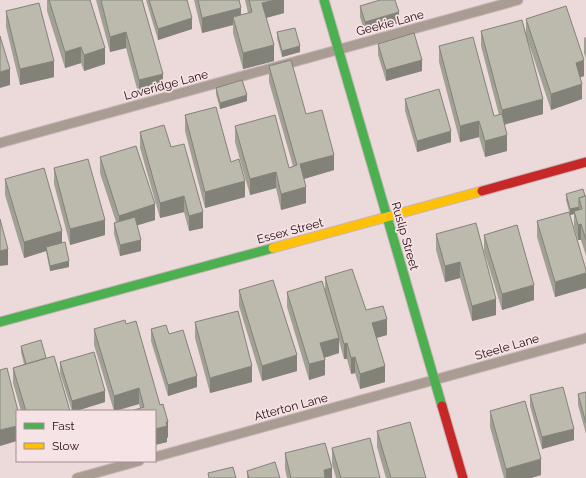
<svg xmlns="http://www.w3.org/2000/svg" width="586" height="478" viewBox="0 0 586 478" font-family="Raleway,sans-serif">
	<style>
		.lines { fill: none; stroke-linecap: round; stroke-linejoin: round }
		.lane-casing { stroke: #c7b5b7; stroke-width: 11 }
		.fast-casing { stroke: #c7b5b7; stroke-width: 11 }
		.slow-casing { stroke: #c7b5b7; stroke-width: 11 }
		.jam-casing { stroke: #c7b5b7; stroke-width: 11 }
		.lane { stroke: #a99c93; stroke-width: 9 }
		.fast { stroke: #4caf50; stroke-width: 9 }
		.slow { stroke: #ffc107; stroke-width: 9 }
		.jam { stroke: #c62828; stroke-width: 9 }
		.wall { fill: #a1a095 }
		.shaded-wall { fill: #838279 }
		.building { fill: #bbbaad; stroke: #838279 }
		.labels { text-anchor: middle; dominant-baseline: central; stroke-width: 3.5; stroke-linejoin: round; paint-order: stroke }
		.street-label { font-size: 12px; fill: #280a10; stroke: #f5e3e5 }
	</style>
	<rect width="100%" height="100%" fill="#ecd9da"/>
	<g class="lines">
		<g class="lane-casing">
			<g id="lane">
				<path d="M 0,143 L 518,0"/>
				<path d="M 155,457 L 586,338"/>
				<path d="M 77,478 L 139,461"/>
			</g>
		</g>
		<g class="fast-casing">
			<g id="fast">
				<path d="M 324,0 L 442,406"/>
				<path d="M 0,322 L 273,248"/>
			</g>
		</g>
		<g class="slow-casing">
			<path id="slow" d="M 273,248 L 482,191"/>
		</g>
		<g class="jam-casing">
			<g id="jam">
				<path d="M 482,191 L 586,162"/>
				<path d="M 442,406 L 463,478"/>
			</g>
		</g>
		<use href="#lane" class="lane"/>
		<use href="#fast" class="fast"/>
		<use href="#slow" class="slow"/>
		<use href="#jam" class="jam"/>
	</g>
	<g class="wall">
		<path d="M 47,0 L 90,0 L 105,64 L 84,71 L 81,63 L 65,68 L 47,11 Z"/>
		<path d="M 96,0 L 142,0 L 163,90 L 139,96 L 126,48 L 110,52 Z"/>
		<path d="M 146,0 L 187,0 L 192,29 L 158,40 Z"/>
		<path d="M 194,0 L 239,0 L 241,15 L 248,13 L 245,0 L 284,0 L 284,13 L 266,18 L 274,61 L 243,69 L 233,33 L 233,25 L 202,33 Z"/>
		<path d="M 360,6 L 399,23 L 365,33 L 360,17 Z"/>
		<path d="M 6,11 L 54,77 L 20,85 L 6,27 Z"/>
		<path d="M 526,19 L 584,76 L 580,77 L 582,99 L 551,110 L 527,38 L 543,114 L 504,125 L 507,151 L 485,157 L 479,137 L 460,142 L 439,62 L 439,46 L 494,116 L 499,115 L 481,46 L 481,31 L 526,34 Z"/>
		<path d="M 277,32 L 300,52 L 282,57 L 277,38 Z"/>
		<path d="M 586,37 L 586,59 L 584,53 L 584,38 Z"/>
		<path d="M 378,44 L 422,71 L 386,81 L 378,55 Z"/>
		<path d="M 269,66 L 306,114 L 334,170 L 304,179 L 306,203 L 281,210 L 276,188 L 250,195 L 235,142 L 235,126 L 289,168 L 293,166 L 269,82 Z"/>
		<path d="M 216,88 L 247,101 L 220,109 L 216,94 Z"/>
		<path d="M 405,99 L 451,142 L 417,152 L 405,111 Z"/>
		<path d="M 185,115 L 231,162 L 245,197 L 205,208 L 185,131 Z"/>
		<path d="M 140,132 L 171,147 L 203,228 L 189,231 L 184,212 L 160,218 L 140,148 Z"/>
		<path d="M 100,157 L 155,220 L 137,225 L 141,251 L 120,256 L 114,234 L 114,223 L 116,222 L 100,173 Z"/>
		<path d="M 54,168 L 105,235 L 70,245 L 54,184 Z"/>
		<path d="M 5,179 L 62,243 L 69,267 L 50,271 L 46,251 L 24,258 L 5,195 Z"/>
		<path d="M 566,194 L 586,196 L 586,256 L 581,240 L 578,240 L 574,227 L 574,214 L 570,215 L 566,200 Z"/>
		<path d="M 537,221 L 586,270 L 586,288 L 555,297 L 537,237 Z"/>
		<path d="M 436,234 L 496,299 L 496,315 L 472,321 L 460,278 L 445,282 L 436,250 Z"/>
		<path d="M 484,235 L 534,300 L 502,310 L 484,251 Z"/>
		<path d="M 325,277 L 366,310 L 387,335 L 377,338 L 385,382 L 360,389 L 355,373 L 351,374 L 347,359 L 344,359 L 339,341 L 339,353 L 324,358 L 325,375 L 309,380 L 287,307 L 287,292 L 325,292 Z"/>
		<path d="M 239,290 L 297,371 L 262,381 L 239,306 Z"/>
		<path d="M 195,322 L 252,382 L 210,393 L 195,338 Z"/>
		<path d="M 126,324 L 168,437 L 167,438 L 167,442 L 155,445 L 155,411 L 140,408 L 139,404 L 116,411 L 114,411 L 94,345 L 94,329 Z"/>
		<path d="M 151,329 L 197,387 L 168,396 L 151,341 Z"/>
		<path d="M 21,346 L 46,358 L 70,411 L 21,411 L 13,383 L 13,368 L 24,364 L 21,352 Z"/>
		<path d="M 60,362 L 105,402 L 76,411 L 72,411 L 60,373 Z"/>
		<path d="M 586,392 L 586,434 L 578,405 L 578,394 Z"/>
		<path d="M 530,395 L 574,440 L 542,449 L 530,406 Z"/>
		<path d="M 490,411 L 541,475 L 531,478 L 504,478 L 490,427 Z"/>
		<path d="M 377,431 L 426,478 L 386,478 L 377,447 Z"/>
		<path d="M 332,448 L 380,478 L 336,478 L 332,464 Z"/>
		<path d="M 285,453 L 332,478 L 287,478 L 285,469 Z"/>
		<path d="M 247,471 L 280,478 L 247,478 Z"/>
	</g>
	<g class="shaded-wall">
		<path d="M 275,0 L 284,0 L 284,13 L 262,19 L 262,3 Z"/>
		<path d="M 241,8 L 241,23 L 233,17 L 233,25 L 202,33 L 202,18 Z"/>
		<path d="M 399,12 L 399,23 L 365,33 L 365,22 Z"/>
		<path d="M 192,18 L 192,29 L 158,40 L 158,29 Z"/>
		<path d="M 126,32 L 126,48 L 110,52 L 110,37 Z"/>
		<path d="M 274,45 L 274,61 L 243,69 L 243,53 Z"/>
		<path d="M 300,46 L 300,52 L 282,57 L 282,51 Z"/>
		<path d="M 81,47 L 81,63 L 65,68 L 65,52 Z"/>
		<path d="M 105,48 L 105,64 L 84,71 L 84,55 Z"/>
		<path d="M 422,60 L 422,71 L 386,81 L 386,70 Z"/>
		<path d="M 584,60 L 584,76 L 576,79 L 576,63 Z"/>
		<path d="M 54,61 L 54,77 L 20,85 L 20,69 Z"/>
		<path d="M 10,69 L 10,85 L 0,88 L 0,72 Z"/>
		<path d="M 163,74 L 163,90 L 139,96 L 139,80 Z"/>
		<path d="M 582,84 L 582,99 L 551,110 L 551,94 Z"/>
		<path d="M 247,95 L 247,101 L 220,109 L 220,103 Z"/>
		<path d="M 543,99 L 543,114 L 502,125 L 502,110 Z"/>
		<path d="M 479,121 L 479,137 L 460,142 L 460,126 Z"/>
		<path d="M 451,131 L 451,142 L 417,152 L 417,141 Z"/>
		<path d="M 507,135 L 507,151 L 485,157 L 485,141 Z"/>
		<path d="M 334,155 L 334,170 L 300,180 L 300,164 Z"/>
		<path d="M 276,172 L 276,188 L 250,195 L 250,179 Z"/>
		<path d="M 245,181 L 245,197 L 205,208 L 205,192 Z"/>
		<path d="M 306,187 L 306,203 L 281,210 L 281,194 Z"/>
		<path d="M 184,196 L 184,212 L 160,218 L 160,203 Z"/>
		<path d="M 155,204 L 155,220 L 119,231 L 119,216 Z"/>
		<path d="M 579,207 L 579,213 L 574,211 L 574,214 L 570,215 L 570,209 Z"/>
		<path d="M 203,212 L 203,228 L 189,231 L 189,216 Z"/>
		<path d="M 105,220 L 105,235 L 70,245 L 70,229 Z"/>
		<path d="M 581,224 L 581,240 L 578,240 L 578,225 Z"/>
		<path d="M 62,231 L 62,246 L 46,247 L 46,251 L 24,258 L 24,242 Z"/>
		<path d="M 141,240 L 141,251 L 120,256 L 120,245 Z"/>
		<path d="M 8,249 L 8,265 L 0,266 L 0,251 Z"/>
		<path d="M 69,261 L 69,267 L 50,271 L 50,266 Z"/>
		<path d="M 460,262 L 460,278 L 445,282 L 445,266 Z"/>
		<path d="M 586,273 L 586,288 L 555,297 L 555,282 Z"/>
		<path d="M 534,285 L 534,300 L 502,310 L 502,294 Z"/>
		<path d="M 496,299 L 496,315 L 472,321 L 472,306 Z"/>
		<path d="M 387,319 L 387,335 L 372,339 L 372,323 Z"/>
		<path d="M 339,338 L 339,353 L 320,359 L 320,343 Z"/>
		<path d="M 347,343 L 347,359 L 344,359 L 344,344 Z"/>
		<path d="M 297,355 L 297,371 L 262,381 L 262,366 Z"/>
		<path d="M 355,357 L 355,373 L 351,374 L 351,358 Z"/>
		<path d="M 325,360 L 325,375 L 309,380 L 309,364 Z"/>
		<path d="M 252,366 L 252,382 L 210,393 L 210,378 Z"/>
		<path d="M 385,366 L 385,382 L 360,389 L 360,374 Z"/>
		<path d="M 197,376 L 197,387 L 168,396 L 168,385 Z"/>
		<path d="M 139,388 L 139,404 L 114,411 L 114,396 Z"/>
		<path d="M 105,391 L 105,402 L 76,411 L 72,411 L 72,401 Z"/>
		<path d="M 166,422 L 168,422 L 168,437 L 167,438 L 167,442 L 155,445 L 155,429 Z"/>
		<path d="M 17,426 L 17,441 L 0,446 L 0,430 Z"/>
		<path d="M 574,429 L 574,440 L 542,449 L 542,437 Z"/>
		<path d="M 541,459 L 541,475 L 531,478 L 506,478 L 506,469 Z"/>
		<path d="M 332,468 L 332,478 L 324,478 L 324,470 Z"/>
	</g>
	<g class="building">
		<path d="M 49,0 L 90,0 L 105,48 L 84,55 L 81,47 L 65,52 Z"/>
		<path d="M 101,0 L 142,0 L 163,74 L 139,80 L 126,32 L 110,37 Z"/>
		<path d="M 149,0 L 187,0 L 192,18 L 158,29 Z"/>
		<path d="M 198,0 L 239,0 L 241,8 L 202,18 Z"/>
		<path d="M 249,0 L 275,0 L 262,3 L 274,45 L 243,53 L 233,17 L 252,12 Z"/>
		<path d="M 380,0 L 395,0 L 399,12 L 365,22 L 360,6 Z"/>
		<path d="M 39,3 L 54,61 L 20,69 L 6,11 Z"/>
		<path d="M 566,6 L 584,60 L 576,63 L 582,84 L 551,94 L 526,19 Z"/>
		<path d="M 522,20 L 543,99 L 502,110 L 481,31 Z"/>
		<path d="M 295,28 L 300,46 L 282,51 L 277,32 Z"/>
		<path d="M 414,33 L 422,60 L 386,70 L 378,44 Z"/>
		<path d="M 0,36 L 10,69 L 0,72 Z"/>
		<path d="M 473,37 L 494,116 L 502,114 L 507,135 L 485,141 L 479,121 L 460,126 L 439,46 Z"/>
		<path d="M 291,60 L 306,114 L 322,110 L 334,155 L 300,164 L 306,187 L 281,194 L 276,172 L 250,179 L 235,126 L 275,115 L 289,168 L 297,165 L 269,66 Z"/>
		<path d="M 242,80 L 247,95 L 220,103 L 216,88 Z"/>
		<path d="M 439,89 L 451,131 L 417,141 L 405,99 Z"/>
		<path d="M 216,107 L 231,162 L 239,159 L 245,181 L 205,192 L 185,115 Z"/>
		<path d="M 164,125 L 171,147 L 184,144 L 203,212 L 189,216 L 184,196 L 160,203 L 140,132 Z"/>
		<path d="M 136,146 L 155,204 L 119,216 L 100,157 Z"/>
		<path d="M 88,159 L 105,220 L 70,229 L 54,168 Z"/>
		<path d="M 44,168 L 62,231 L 24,242 L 5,179 Z"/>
		<path d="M 583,189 L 585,196 L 579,198 L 579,207 L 570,209 L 566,194 Z"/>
		<path d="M 586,196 L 586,240 L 581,224 L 578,225 L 574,211 L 582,209 L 579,198 Z"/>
		<path d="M 569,212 L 586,270 L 586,273 L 555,282 L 537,221 Z"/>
		<path d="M 135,217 L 141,240 L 120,245 L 114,223 Z"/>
		<path d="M 0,219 L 8,249 L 0,251 Z"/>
		<path d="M 476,223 L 496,299 L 472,306 L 460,262 L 445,266 L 436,234 Z"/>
		<path d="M 517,225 L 534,285 L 502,294 L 484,235 Z"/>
		<path d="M 65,242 L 69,261 L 50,266 L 46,247 Z"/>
		<path d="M 352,269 L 366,310 L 383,306 L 387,319 L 372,323 L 385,366 L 360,374 L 355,357 L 351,358 L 347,343 L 344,344 L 325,277 Z"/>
		<path d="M 273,280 L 297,355 L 262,366 L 239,290 Z"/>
		<path d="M 322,281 L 339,338 L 320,343 L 325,360 L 309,364 L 287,292 Z"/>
		<path d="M 238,311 L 252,366 L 210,378 L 195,322 Z"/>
		<path d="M 125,320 L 126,324 L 136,321 L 160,405 L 163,404 L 168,422 L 166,422 L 167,426 L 155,429 L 155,411 L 131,411 L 144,407 L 139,388 L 114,396 L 94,329 Z"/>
		<path d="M 166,325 L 169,334 L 183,330 L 197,376 L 168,385 L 151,329 Z"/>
		<path d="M 41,340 L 46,358 L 26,364 L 21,346 Z"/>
		<path d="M 94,352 L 105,391 L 72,401 L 60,362 Z"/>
		<path d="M 54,356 L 70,411 L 26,411 L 13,368 Z"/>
		<path d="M 7,368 L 18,411 L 17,411 L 17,426 L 0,430 L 0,370 Z"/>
		<path d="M 563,387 L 574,429 L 542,437 L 530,395 Z"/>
		<path d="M 586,392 L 586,423 L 578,394 Z"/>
		<path d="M 525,401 L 541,459 L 506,469 L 490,411 Z"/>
		<path d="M 410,422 L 426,478 L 391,478 L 377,431 Z"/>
		<path d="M 370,438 L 380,478 L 341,478 L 332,448 Z"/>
		<path d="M 325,443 L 332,468 L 324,470 L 325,478 L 291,478 L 285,453 Z"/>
		<path d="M 275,462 L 280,478 L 249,478 L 247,471 Z"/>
		<path d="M 233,467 L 236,478 L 209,478 L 208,473 Z"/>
	</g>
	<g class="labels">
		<g class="street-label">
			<text transform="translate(390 23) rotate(-15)">Geekie Lane</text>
			<text transform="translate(166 85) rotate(-15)">Loveridge Lane</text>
			<text transform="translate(290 231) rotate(-15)">Essex Street</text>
			<text transform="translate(405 236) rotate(74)">Ruslip Street</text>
			<text transform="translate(507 347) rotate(-16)">Steele Lane</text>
			<text transform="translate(291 407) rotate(-15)">Atterton Lane</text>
		</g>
	</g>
	<rect x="16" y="410" width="140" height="52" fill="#f5e3e5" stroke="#a38c90"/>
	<rect x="24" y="423" width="20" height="6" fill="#4caf50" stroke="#a38c90"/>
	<text x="52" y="430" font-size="12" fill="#280a10">Fast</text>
	<rect x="24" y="443" width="20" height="6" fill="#ffc107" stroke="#a38c90"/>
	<text x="52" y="450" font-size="12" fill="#280a10">Slow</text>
</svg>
